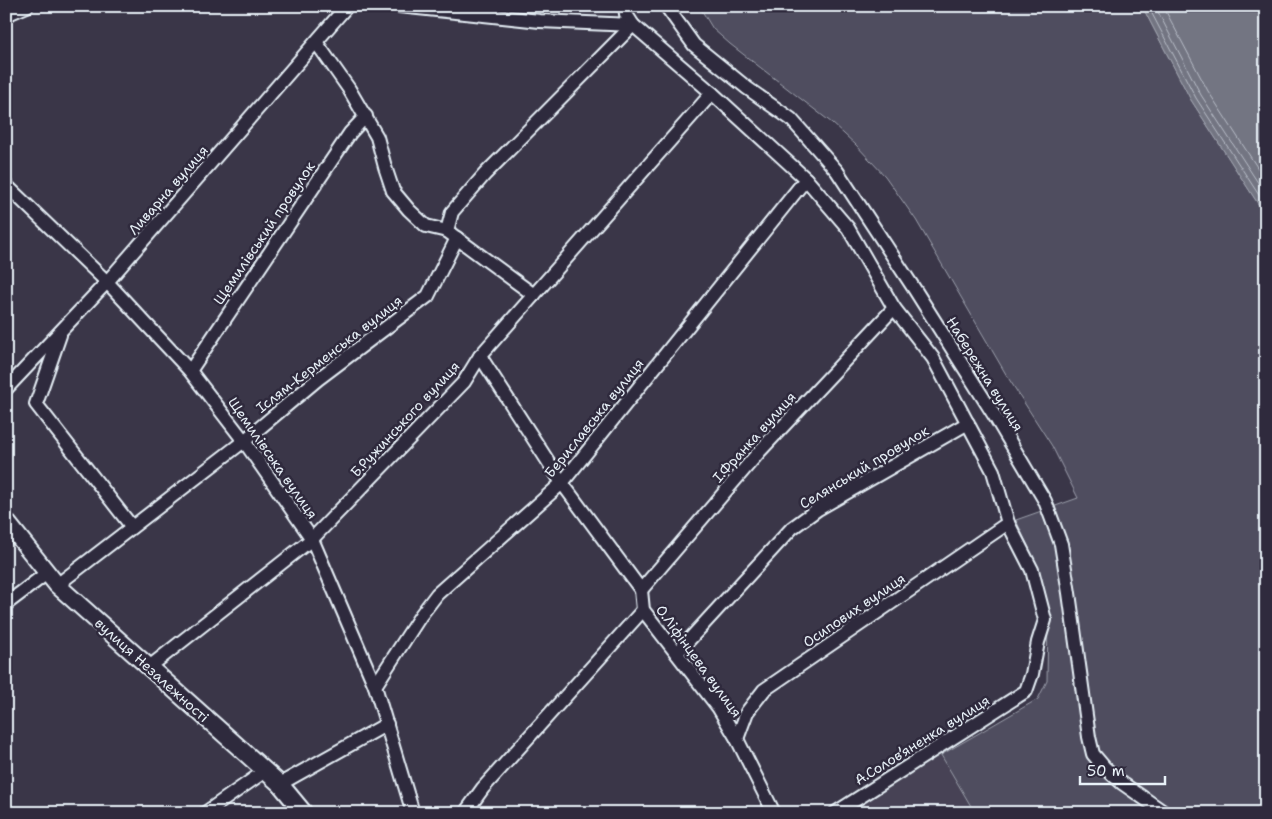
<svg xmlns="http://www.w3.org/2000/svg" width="1272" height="819" viewBox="0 0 1272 819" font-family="'Shantell Sans',sans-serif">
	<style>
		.built { fill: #464354 }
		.green { fill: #504e5f; stroke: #9ca0ac }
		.water { fill: #737482; stroke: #a2a6b1 }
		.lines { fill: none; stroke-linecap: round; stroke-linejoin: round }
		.shore { stroke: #b9bfc9; stroke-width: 1 }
		.minor-casing { stroke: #e8f1f8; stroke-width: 16 }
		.tertiary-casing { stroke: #e8f1f8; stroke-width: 20 }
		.minor { stroke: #2f2a3d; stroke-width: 12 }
		.tertiary { stroke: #2f2a3d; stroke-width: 16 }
		.labels { text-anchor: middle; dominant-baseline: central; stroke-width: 5; stroke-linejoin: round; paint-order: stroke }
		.street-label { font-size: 14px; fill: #e8f1f8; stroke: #2f2a3d }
	</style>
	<rect width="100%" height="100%" fill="#3a3648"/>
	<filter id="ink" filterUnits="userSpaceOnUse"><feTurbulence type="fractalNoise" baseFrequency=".02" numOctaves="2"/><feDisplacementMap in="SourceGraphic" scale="10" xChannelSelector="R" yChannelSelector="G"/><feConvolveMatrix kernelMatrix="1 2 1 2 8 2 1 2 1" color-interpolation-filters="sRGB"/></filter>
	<g filter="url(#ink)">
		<path class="built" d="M 941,755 L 975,813 L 848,812 Z"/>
		<path class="green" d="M 699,6 L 1142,6 L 1191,100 L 1266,216 L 1266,813 L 975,813 L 941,755 L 1038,699 L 1047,681 L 1048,613 L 1038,568 L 1016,520 L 1078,498 L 1052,446 L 1007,376 L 916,220 L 885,176 L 856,145 L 832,123 L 730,44 L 713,29 Z"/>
		<path class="water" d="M 1142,6 L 1266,6 L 1266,216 L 1191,100 Z"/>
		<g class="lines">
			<g class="shore">
				<path d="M 1148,6 L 1196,98 L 1266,206"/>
				<path d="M 1155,6 L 1201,95 L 1266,195"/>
				<path d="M 1163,6 L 1208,91 L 1266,181"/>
			</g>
			<g class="minor-casing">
				<g id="minor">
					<path d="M 399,6 L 540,21 L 633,25"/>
					<path d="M 625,6 L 626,14 L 633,25 L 712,93 L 806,179 L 848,228 L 894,308 L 933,358 L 993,471 L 1008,523 L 1032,570 L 1045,620 L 1038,642 L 1032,674 L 1026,691 L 835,813"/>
					<path d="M 666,6 L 694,45 L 747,88 L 791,119 L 837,171 L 915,290 L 994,415 L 1045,501 L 1061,544 L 1069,593 L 1089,737 L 1093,754 L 1104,767 L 1122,783 L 1165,813"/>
					<path d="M 6,15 L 27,6"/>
					<path d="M 316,42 L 349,89 L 377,137 L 385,167 L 393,191 L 409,210 L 426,226 L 447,231 L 534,295"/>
					<path d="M 6,185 L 107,282 L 190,371 L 244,441 L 312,539 L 375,686 L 413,813"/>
					<path d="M 447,231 L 452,212 L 485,174 L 633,25"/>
					<path d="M 60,335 L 36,404 L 132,527"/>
					<path d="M 480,356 L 562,483 L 641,590 L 643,610 L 718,707 L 737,739 L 774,813"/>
					<path d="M 190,371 L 350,133 L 366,116"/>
					<path d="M 6,389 L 107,282 L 347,6"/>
					<path d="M 57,585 L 244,441 L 318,379 L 428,296 L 457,238"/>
					<path d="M 641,590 L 759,452 L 894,308"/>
					<path d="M 6,604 L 47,573"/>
					<path d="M 677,653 L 792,528 L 818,509 L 968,423"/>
					<path d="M 148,668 L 312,539 L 464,382 L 480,356 L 712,93"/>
					<path d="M 375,686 L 421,615 L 437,594 L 562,483 L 806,179"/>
					<path d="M 737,739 L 747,712 L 764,690 L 1008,523"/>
					<path d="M 280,784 L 387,724"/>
					<path d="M 205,813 L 265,771"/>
					<path d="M 465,813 L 483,788 L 643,610"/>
				</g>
			</g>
			<g class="tertiary-casing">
				<path id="tertiary" d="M 6,521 L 57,585 L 280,784 L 304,813"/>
			</g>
			<use href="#minor" class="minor"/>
			<use href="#tertiary" class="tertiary"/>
		</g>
	</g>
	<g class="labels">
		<g class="street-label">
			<text transform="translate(168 190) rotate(-49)">Ливарна вулиця</text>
			<text transform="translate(264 233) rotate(-56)">Щемилівський провулок</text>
			<text transform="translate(329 354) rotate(-38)">Іслям-Керменська вулиця</text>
			<text transform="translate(985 374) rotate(58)">Набережна вулиця</text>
			<text transform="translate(594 418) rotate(-51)">Бериславська вулиця</text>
			<text transform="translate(405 419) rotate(-47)">Б.Ружинського вулиця</text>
			<text transform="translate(754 437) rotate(-48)">І.Франка вулиця</text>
			<text transform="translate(273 458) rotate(55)">Щемилівська вулиця</text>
			<text transform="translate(864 467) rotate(-31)">Селянський провулок</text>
			<text transform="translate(854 610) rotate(-34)">Осипових вулиця</text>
			<text transform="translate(699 661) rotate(54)">О.Ліфінцева вулиця</text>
			<text transform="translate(152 670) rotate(42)">вулиця Незалежності</text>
			<text transform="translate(922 740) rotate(-32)">А.Солов’яненка вулиця</text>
		</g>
	</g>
	<rect width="1272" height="819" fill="none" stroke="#2f2a3d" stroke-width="25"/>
	<rect x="12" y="12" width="1247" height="794" fill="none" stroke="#e8f1f8" stroke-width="2" filter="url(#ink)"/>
	<path d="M1080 776v8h85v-8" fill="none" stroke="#e8f1f8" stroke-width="2.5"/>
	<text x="1087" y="776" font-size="15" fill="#e8f1f8" stroke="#2f2a3d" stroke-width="4" paint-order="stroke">50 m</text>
</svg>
